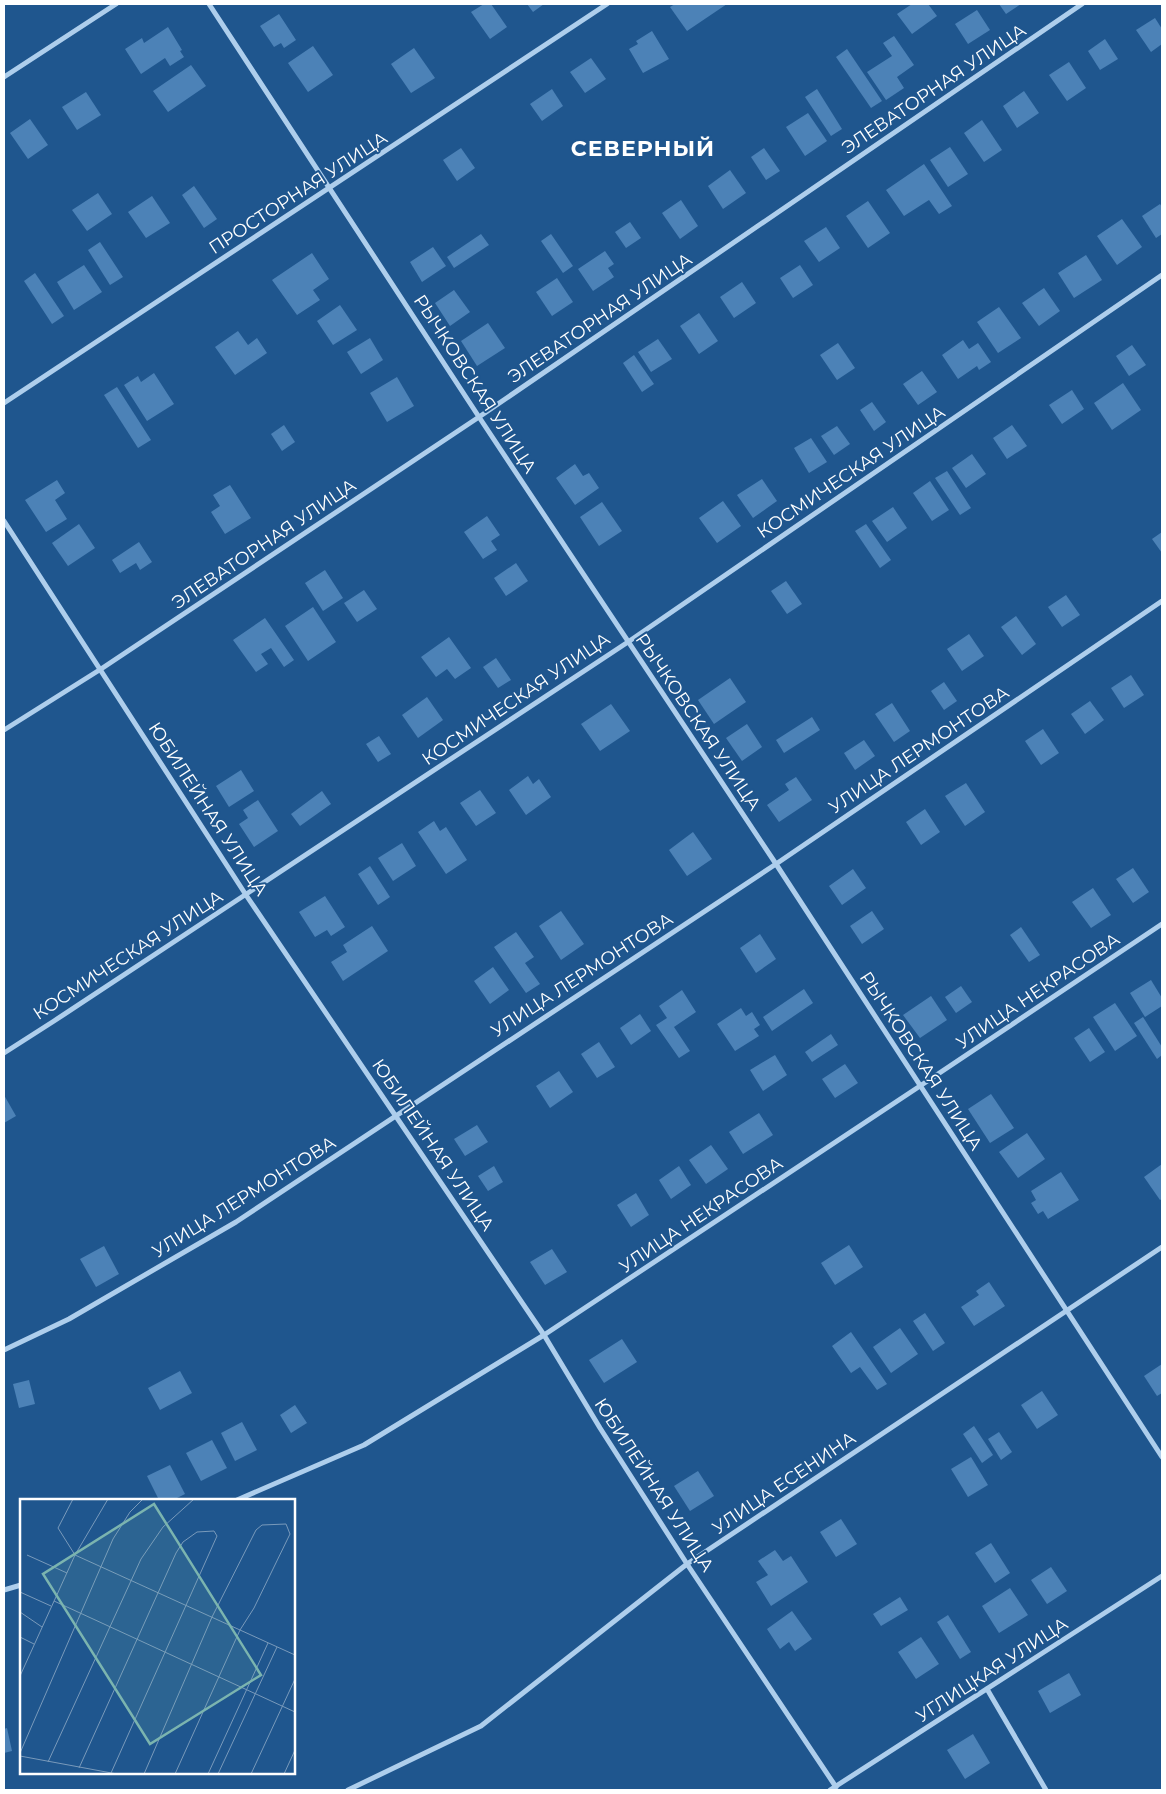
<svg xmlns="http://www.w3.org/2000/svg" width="1166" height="1794" viewBox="0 0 1166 1794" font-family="Montserrat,sans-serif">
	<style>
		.building { fill: #4c82b7 }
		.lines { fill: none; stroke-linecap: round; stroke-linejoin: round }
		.minor { stroke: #aeceec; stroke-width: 5 }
		.labels { text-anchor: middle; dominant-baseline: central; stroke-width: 4; stroke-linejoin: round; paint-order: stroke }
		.street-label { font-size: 18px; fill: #fff; stroke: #1f568e }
		.district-label { font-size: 22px; font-weight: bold; letter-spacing: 1px; fill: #fff; stroke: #1f568e }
		.inset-road { fill: none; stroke: #799abb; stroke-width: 1 }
		.view { fill: #7bb4af; fill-opacity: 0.15; stroke: #7bb4af; stroke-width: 2.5 }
		.inset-edge { fill: none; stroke: #fff; stroke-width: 2.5 }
	</style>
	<rect width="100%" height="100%" fill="#1f568e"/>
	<g class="building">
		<path d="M 484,4 L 491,4 L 507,27 L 490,39 L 471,12 Z"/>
		<path d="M 527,4 L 544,4 L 533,12 Z"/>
		<path d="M 675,4 L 727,4 L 687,31 L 670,7 Z"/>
		<path d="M 912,4 L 928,4 L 937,16 L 912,34 L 897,14 Z"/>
		<path d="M 999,4 L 1021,4 L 1006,14 Z"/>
		<path d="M 977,10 L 990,30 L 968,44 L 955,24 Z"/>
		<path d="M 279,14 L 296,40 L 284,48 L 281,43 L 274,47 L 260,26 Z"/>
		<path d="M 1155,18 L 1162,29 L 1162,44 L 1151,52 L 1136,30 Z"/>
		<path d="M 168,27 L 182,50 L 180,51 L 184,57 L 170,66 L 165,58 L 141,74 L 125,49 L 142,38 L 144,43 Z"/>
		<path d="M 652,31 L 669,59 L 643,73 L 629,49 L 638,44 L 636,41 Z"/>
		<path d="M 894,36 L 914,65 L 897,77 L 904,88 L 886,100 L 867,72 L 892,56 L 883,43 Z"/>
		<path d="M 1105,39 L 1118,59 L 1100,70 L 1088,51 Z"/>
		<path d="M 313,46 L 333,75 L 308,92 L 288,63 Z"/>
		<path d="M 414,48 L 435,78 L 411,93 L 391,64 Z"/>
		<path d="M 847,49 L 882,101 L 871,108 L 836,57 Z"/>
		<path d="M 591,58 L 606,79 L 585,93 L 570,72 Z"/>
		<path d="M 1069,62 L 1086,88 L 1067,101 L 1049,75 Z"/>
		<path d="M 191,65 L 206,86 L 168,112 L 153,91 Z"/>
		<path d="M 552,89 L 563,106 L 542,121 L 530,104 Z"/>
		<path d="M 817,89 L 842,129 L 831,136 L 805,97 Z"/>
		<path d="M 1024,91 L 1039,113 L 1017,128 L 1003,106 Z"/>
		<path d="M 86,92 L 101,115 L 77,130 L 62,107 Z"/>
		<path d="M 808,113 L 827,141 L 805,156 L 786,127 Z"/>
		<path d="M 30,119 L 48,145 L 28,159 L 10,133 Z"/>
		<path d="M 982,120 L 1002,150 L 984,162 L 964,133 Z"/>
		<path d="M 950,147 L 968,174 L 948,187 L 930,160 Z"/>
		<path d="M 461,148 L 475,168 L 457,181 L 443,160 Z"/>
		<path d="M 764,148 L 780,171 L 766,180 L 751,157 Z"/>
		<path d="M 924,164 L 952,206 L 939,214 L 929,200 L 904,216 L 886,190 Z"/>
		<path d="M 730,170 L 746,193 L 723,209 L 708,186 Z"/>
		<path d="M 194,186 L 217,219 L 204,228 L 182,195 Z"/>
		<path d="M 98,193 L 112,214 L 87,231 L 72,210 Z"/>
		<path d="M 152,196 L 170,223 L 146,238 L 128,212 Z"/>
		<path d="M 681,200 L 698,226 L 680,239 L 662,213 Z"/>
		<path d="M 868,201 L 890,233 L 868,248 L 846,216 Z"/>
		<path d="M 1160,204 L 1162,207 L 1162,234 L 1156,238 L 1142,216 Z"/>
		<path d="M 1122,219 L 1142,247 L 1117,265 L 1097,236 Z"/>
		<path d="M 630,222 L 641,238 L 626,248 L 615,232 Z"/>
		<path d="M 826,227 L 840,248 L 819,262 L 804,241 Z"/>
		<path d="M 481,234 L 489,245 L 454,268 L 447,257 Z"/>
		<path d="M 551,234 L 573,266 L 563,273 L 541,241 Z"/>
		<path d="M 100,242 L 123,277 L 110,285 L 88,250 Z"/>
		<path d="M 433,247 L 446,266 L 422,282 L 410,262 Z"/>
		<path d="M 605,251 L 614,264 L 608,268 L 614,277 L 593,291 L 578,269 Z"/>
		<path d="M 312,253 L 329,279 L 313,290 L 320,300 L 297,315 L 272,280 Z"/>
		<path d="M 1086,255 L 1102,280 L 1074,298 L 1058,273 Z"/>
		<path d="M 84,265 L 102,292 L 74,310 L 57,282 Z"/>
		<path d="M 800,265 L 813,285 L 793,298 L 780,278 Z"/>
		<path d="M 35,273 L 64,316 L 52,324 L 24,281 Z"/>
		<path d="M 557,278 L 573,302 L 552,316 L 536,292 Z"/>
		<path d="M 742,282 L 756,303 L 734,318 L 720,297 Z"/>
		<path d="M 1044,288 L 1060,311 L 1039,326 L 1022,303 Z"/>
		<path d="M 454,290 L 470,312 L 450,326 L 435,303 Z"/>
		<path d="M 340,305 L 357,330 L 333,345 L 317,321 Z"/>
		<path d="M 999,307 L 1021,338 L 998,353 L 977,322 Z"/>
		<path d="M 699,313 L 718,341 L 699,354 L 680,326 Z"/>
		<path d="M 488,323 L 505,348 L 477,366 L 461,341 Z"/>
		<path d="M 238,331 L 248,345 L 257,338 L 267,353 L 235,375 L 215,347 Z"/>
		<path d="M 370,338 L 383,360 L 361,374 L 347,352 Z"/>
		<path d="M 658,339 L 672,359 L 651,372 L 638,352 Z"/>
		<path d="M 963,340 L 969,349 L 978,343 L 991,362 L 979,370 L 977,366 L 958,379 L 942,355 Z"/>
		<path d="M 838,343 L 855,368 L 837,380 L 820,355 Z"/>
		<path d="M 1132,345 L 1146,365 L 1129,376 L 1116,356 Z"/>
		<path d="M 634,355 L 654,384 L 642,392 L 623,363 Z"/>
		<path d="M 922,371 L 937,392 L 918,405 L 903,384 Z"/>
		<path d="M 154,373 L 174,404 L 147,421 L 124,385 L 138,376 L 141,382 Z"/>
		<path d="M 397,377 L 414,406 L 387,422 L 370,393 Z"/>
		<path d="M 1123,383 L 1141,410 L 1112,430 L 1094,403 Z"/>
		<path d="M 117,387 L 151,440 L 138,448 L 104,395 Z"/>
		<path d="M 1072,390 L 1084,409 L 1062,424 L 1049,405 Z"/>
		<path d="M 872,402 L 886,422 L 874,431 L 860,410 Z"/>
		<path d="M 284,425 L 295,442 L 282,451 L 271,434 Z"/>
		<path d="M 1012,425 L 1027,446 L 1007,459 L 993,438 Z"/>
		<path d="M 837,426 L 850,444 L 834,455 L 821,436 Z"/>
		<path d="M 811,438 L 827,462 L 809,473 L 794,448 Z"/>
		<path d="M 972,454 L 986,474 L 966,488 L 952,468 Z"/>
		<path d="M 575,464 L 583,476 L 589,473 L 599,488 L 575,505 L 556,478 Z"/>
		<path d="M 947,471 L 971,508 L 960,515 L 935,478 Z"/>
		<path d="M 762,479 L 777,501 L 753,518 L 737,495 Z"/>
		<path d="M 57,480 L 65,493 L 55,500 L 67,519 L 46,532 L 25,500 Z"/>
		<path d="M 930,481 L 949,510 L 932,521 L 913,493 Z"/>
		<path d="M 230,485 L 251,518 L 225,534 L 211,512 L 220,506 L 213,495 Z"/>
		<path d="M 723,501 L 741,526 L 717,543 L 699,518 Z"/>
		<path d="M 602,502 L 622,531 L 599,546 L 580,517 Z"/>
		<path d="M 893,507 L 907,528 L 887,542 L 872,521 Z"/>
		<path d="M 487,516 L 500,535 L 491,541 L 497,550 L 483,559 L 464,532 Z"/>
		<path d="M 79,524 L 95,548 L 68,566 L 52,543 Z"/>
		<path d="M 866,524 L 891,560 L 880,568 L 855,531 Z"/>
		<path d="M 1162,532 L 1162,553 L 1152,539 Z"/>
		<path d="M 139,542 L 152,562 L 140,570 L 136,563 L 120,573 L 112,560 Z"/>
		<path d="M 516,563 L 528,581 L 506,596 L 494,578 Z"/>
		<path d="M 325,570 L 343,598 L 323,611 L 305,583 Z"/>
		<path d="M 786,581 L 802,604 L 787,614 L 771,591 Z"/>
		<path d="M 364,590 L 377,609 L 357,622 L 344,603 Z"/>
		<path d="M 1066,595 L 1080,615 L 1062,627 L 1048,607 Z"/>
		<path d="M 313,607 L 336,642 L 308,661 L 285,626 Z"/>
		<path d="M 1016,616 L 1036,644 L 1022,655 L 1001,627 Z"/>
		<path d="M 265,618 L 294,660 L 284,667 L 271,648 L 261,654 L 268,664 L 256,672 L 233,640 Z"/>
		<path d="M 969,634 L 984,656 L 962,671 L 947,649 Z"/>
		<path d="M 449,637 L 471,668 L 455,679 L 447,669 L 436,677 L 421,657 Z"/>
		<path d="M 496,658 L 511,680 L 498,688 L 483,667 Z"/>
		<path d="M 1131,675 L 1144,695 L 1124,708 L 1111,688 Z"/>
		<path d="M 730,678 L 746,702 L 714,724 L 698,700 Z"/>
		<path d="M 944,682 L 957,701 L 944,710 L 931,691 Z"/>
		<path d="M 427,697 L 443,720 L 418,738 L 402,715 Z"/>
		<path d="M 1090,701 L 1104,720 L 1085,734 L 1071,714 Z"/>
		<path d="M 892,703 L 910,731 L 894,742 L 875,714 Z"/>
		<path d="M 611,704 L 630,731 L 600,751 L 581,724 Z"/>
		<path d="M 812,717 L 820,730 L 784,753 L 776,740 Z"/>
		<path d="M 747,724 L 762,747 L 742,761 L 726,738 Z"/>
		<path d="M 1043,729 L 1059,753 L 1041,765 L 1025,741 Z"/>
		<path d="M 379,736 L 391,754 L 378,762 L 366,744 Z"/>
		<path d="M 864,740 L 875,756 L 855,770 L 844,753 Z"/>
		<path d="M 241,770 L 254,791 L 229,807 L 216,786 Z"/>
		<path d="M 528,776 L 533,784 L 539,779 L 551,797 L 526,815 L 509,790 Z"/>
		<path d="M 796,777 L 812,800 L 779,822 L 767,805 L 789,790 L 785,784 Z"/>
		<path d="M 966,783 L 985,812 L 965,826 L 945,796 Z"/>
		<path d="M 480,790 L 496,813 L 476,826 L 460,803 Z"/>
		<path d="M 322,791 L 331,804 L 300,826 L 291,814 Z"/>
		<path d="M 258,800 L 278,831 L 254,847 L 239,824 L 248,818 L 243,810 Z"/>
		<path d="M 925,809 L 940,832 L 921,845 L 906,822 Z"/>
		<path d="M 434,821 L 440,831 L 446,827 L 467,860 L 446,874 L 418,832 Z"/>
		<path d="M 693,832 L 712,859 L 687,876 L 669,850 Z"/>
		<path d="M 402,843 L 416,866 L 393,881 L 378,858 Z"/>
		<path d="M 370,866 L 390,897 L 378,905 L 358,874 Z"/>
		<path d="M 1133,868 L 1149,892 L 1133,903 L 1116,879 Z"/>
		<path d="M 853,869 L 866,888 L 842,905 L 829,886 Z"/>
		<path d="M 1093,888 L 1111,915 L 1091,928 L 1072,902 Z"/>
		<path d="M 325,896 L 345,927 L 331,936 L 327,930 L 315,937 L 299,912 Z"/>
		<path d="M 561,911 L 584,944 L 561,960 L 539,926 Z"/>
		<path d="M 872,911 L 884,929 L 862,944 L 850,926 Z"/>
		<path d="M 372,926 L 388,951 L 343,981 L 331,962 L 347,952 L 343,945 Z"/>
		<path d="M 1021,927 L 1040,955 L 1029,962 L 1010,935 Z"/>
		<path d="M 516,932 L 534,957 L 525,963 L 540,984 L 526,993 L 494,947 Z"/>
		<path d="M 760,934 L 776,959 L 756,973 L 740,948 Z"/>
		<path d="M 493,967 L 509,990 L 490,1004 L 474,981 Z"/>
		<path d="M 1151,980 L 1162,998 L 1162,1006 L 1145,1017 L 1130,993 Z"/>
		<path d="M 961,986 L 972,1002 L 956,1013 L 945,997 Z"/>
		<path d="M 804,989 L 813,1003 L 772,1031 L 763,1017 Z"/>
		<path d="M 682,990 L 696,1012 L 674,1027 L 690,1051 L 679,1058 L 656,1025 L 667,1018 L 659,1006 Z"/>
		<path d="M 931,996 L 947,1020 L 920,1038 L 903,1015 Z"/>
		<path d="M 1115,1003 L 1137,1036 L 1115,1051 L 1093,1017 Z"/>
		<path d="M 741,1008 L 746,1016 L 752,1012 L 760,1025 L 754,1029 L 759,1036 L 735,1051 L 717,1024 Z"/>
		<path d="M 640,1014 L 651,1031 L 631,1045 L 620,1028 Z"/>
		<path d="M 1143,1017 L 1162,1047 L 1162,1055 L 1157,1059 L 1134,1023 Z"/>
		<path d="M 1089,1028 L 1105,1052 L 1090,1062 L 1074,1038 Z"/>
		<path d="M 831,1034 L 838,1045 L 812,1062 L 805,1052 Z"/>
		<path d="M 599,1042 L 615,1067 L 597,1078 L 581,1054 Z"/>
		<path d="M 775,1055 L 787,1075 L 763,1091 L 750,1070 Z"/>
		<path d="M 845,1064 L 858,1083 L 835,1098 L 822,1079 Z"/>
		<path d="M 559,1071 L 573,1092 L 550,1108 L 536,1086 Z"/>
		<path d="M 991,1094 L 1014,1128 L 990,1143 L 968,1109 Z"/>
		<path d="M 4,1095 L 16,1116 L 4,1123 Z"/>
		<path d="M 759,1113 L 773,1135 L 743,1154 L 729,1132 Z"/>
		<path d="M 477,1125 L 488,1142 L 465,1156 L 454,1139 Z"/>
		<path d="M 1027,1133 L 1045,1159 L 1018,1178 L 999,1152 Z"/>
		<path d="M 711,1145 L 728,1169 L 706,1184 L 689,1160 Z"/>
		<path d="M 1162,1164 L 1162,1199 L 1160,1200 L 1144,1177 Z"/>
		<path d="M 494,1166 L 503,1182 L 488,1191 L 478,1176 Z"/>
		<path d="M 679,1166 L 691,1185 L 671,1199 L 659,1180 Z"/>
		<path d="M 1061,1172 L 1079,1200 L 1048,1219 L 1043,1211 L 1038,1214 L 1031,1203 L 1036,1200 L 1031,1191 Z"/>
		<path d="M 636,1193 L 649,1215 L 631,1227 L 617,1205 Z"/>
		<path d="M 849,1245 L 863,1267 L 835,1285 L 821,1263 Z"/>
		<path d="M 104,1246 L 119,1274 L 96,1287 L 80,1259 Z"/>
		<path d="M 552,1249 L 567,1272 L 545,1285 L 530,1262 Z"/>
		<path d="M 989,1282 L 1005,1306 L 974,1326 L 961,1307 L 979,1295 L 976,1291 Z"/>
		<path d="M 925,1313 L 945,1343 L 933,1351 L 913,1321 Z"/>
		<path d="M 900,1328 L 918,1354 L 891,1373 L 873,1347 Z"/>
		<path d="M 851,1332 L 887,1384 L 877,1390 L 860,1367 L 851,1373 L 832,1346 Z"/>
		<path d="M 622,1339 L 637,1362 L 604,1383 L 589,1360 Z"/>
		<path d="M 1162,1364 L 1162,1393 L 1157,1396 L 1144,1376 Z"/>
		<path d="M 180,1371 L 192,1393 L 160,1410 L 148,1388 Z"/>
		<path d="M 29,1380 L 35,1404 L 19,1408 L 13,1384 Z"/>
		<path d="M 1042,1391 L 1058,1415 L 1037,1429 L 1021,1405 Z"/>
		<path d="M 295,1405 L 307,1423 L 291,1433 L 280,1415 Z"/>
		<path d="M 242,1422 L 257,1450 L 235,1461 L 221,1433 Z"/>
		<path d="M 974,1426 L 993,1455 L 982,1463 L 963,1434 Z"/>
		<path d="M 999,1432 L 1012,1452 L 1001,1460 L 988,1439 Z"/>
		<path d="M 212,1440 L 227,1468 L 201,1481 L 186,1453 Z"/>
		<path d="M 971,1457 L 988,1485 L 968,1497 L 951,1469 Z"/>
		<path d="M 170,1465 L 185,1494 L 173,1500 L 159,1500 L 147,1476 Z"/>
		<path d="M 698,1471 L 714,1496 L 690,1511 L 674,1486 Z"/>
		<path d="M 841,1519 L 857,1544 L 836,1557 L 820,1532 Z"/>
		<path d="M 991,1543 L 1010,1573 L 995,1583 L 975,1553 Z"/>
		<path d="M 775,1550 L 783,1561 L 791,1556 L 808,1582 L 771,1606 L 756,1582 L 768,1575 L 758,1561 Z"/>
		<path d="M 1051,1567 L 1067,1591 L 1047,1604 L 1031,1580 Z"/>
		<path d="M 1010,1588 L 1028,1615 L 999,1633 L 982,1606 Z"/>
		<path d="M 900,1597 L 908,1610 L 881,1626 L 873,1614 Z"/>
		<path d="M 792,1611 L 812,1639 L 795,1651 L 789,1642 L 780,1649 L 767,1629 Z"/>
		<path d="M 948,1615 L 971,1652 L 960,1659 L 937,1622 Z"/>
		<path d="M 921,1637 L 939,1664 L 916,1679 L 898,1652 Z"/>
		<path d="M 1069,1673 L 1081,1695 L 1050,1713 L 1038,1691 Z"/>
		<path d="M 7,1728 L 12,1751 L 4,1753 L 4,1729 Z"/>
		<path d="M 973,1734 L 990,1763 L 965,1779 L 947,1750 Z"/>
	</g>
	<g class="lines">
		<g class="minor">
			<path d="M 209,4 L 479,417 L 776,864 L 1162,1457"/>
			<path d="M 4,77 L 116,4"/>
			<path d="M 4,403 L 607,4"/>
			<path d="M 4,521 L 246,895 L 544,1335 L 600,1428 L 687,1564 L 836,1787"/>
			<path d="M 4,730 L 101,669 L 479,417 L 1082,4"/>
			<path d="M 4,1053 L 54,1021 L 628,642 L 1162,275"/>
			<path d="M 4,1350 L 69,1319 L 236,1222 L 776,864 L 1162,601"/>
			<path d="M 237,1500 L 364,1445 L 544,1335 L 920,1086 L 1162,924"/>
			<path d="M 4,1590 L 21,1585"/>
			<path d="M 987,1689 L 1046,1790"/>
			<path d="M 348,1790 L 481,1726 L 687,1564 L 1162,1247"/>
			<path d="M 830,1790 L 1162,1576"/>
		</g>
	</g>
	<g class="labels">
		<g class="street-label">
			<text transform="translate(934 89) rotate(-34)">ЭЛЕВАТОРНАЯ УЛИЦА</text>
			<text transform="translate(298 193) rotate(-33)">ПРОСТОРНАЯ УЛИЦА</text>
			<text transform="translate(600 318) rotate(-34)">ЭЛЕВАТОРНАЯ УЛИЦА</text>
			<text transform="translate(475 384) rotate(57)">РЫЧКОВСКАЯ УЛИЦА</text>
			<text transform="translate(851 472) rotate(-34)">КОСМИЧЕСКАЯ УЛИЦА</text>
			<text transform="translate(264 544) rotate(-34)">ЭЛЕВАТОРНАЯ УЛИЦА</text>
			<text transform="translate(516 699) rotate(-34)">КОСМИЧЕСКАЯ УЛИЦА</text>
			<text transform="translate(698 722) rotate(56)">РЫЧКОВСКАЯ УЛИЦА</text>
			<text transform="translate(919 750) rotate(-34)">УЛИЦА ЛЕРМОНТОВА</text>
			<text transform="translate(208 809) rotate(57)">ЮБИЛЕЙНАЯ УЛИЦА</text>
			<text transform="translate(128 955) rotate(-33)">КОСМИЧЕСКАЯ УЛИЦА</text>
			<text transform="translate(582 975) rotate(-33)">УЛИЦА ЛЕРМОНТОВА</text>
			<text transform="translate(1038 991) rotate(-34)">УЛИЦА НЕКРАСОВА</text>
			<text transform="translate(921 1061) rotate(57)">РЫЧКОВСКАЯ УЛИЦА</text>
			<text transform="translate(433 1145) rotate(56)">ЮБИЛЕЙНАЯ УЛИЦА</text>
			<text transform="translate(244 1197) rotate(-32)">УЛИЦА ЛЕРМОНТОВА</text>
			<text transform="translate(701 1215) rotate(-34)">УЛИЦА НЕКРАСОВА</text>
			<text transform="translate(784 1483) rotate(-34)">УЛИЦА ЕСЕНИНА</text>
			<text transform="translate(654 1485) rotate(57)">ЮБИЛЕЙНАЯ УЛИЦА</text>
			<text transform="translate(992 1670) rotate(-33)">УГЛИЦКАЯ УЛИЦА</text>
		</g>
		<g class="district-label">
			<text x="643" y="148">СЕВЕРНЫЙ</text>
		</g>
	</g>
	<g transform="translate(20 1499)">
		<rect width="275" height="275" fill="#1f568e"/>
		<path class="inset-road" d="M 53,0 L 38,29 L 55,56M 7,56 L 47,74M 55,56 L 275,156M 0,93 L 31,107M 34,102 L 275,213M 0,113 L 22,128M 0,138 L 14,145M 0,177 L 55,56 L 88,0M 0,254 L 93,40 L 110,13 L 123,0M 0,257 L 97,275M 28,263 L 121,60 L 143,28 L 174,0M 59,269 L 156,54 L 163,43 L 177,33 L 194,32 L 197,37 L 91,274M 124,275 L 192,118 L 236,31 L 242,26 L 266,25 L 270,35 L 234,109 L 220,131 L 155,275M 188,275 L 248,144M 198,275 L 257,148M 231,275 L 275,180M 264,275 L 275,251"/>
		<path class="view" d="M 134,5 L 241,176 L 130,245 L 23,75 Z"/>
		<rect width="275" height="275" class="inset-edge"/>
	</g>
	<rect width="1166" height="1794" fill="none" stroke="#ffffff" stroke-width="10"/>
</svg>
